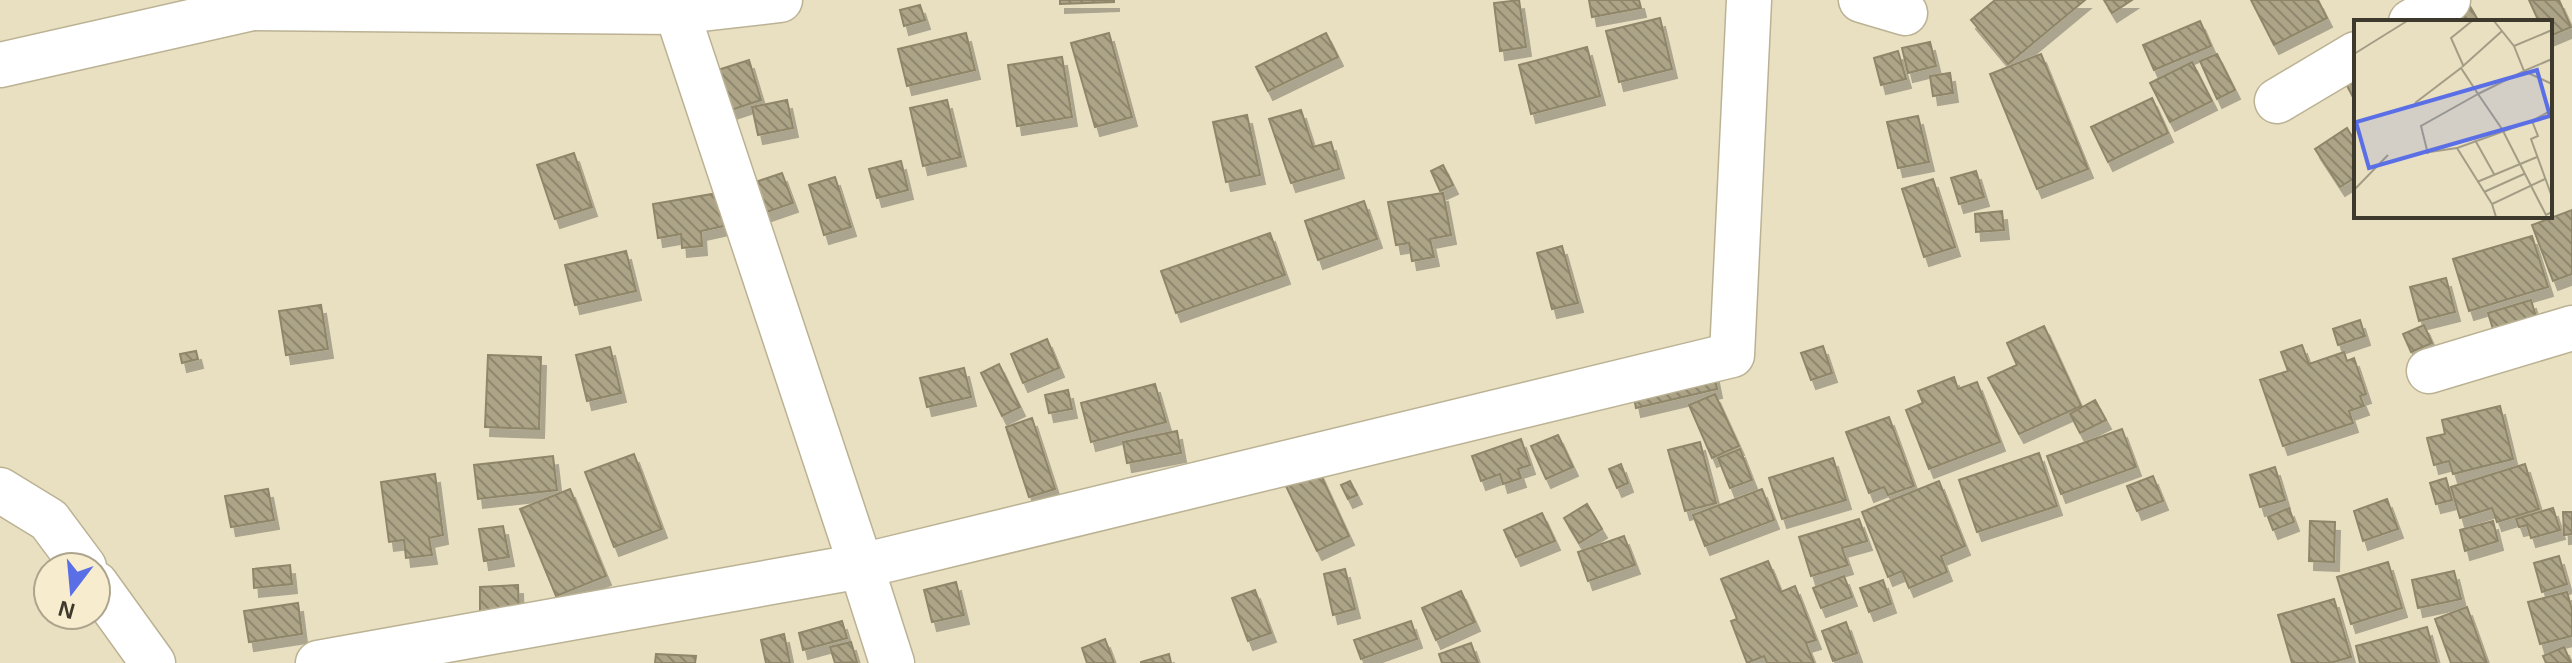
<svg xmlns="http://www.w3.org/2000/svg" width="2572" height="663" viewBox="0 0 2572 663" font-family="Arial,sans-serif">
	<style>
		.building { fill: url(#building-back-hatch); stroke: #8f866a; stroke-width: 2; filter: url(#shadow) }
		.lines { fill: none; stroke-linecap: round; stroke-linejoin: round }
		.minor-casing { stroke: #bbb294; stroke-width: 47 }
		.minor { stroke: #fff; stroke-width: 44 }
		.inset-road { fill: none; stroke: #a49d86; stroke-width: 2 }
		.view { fill: #5a6fe6; fill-opacity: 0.15; stroke: #5a6fe6; stroke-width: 4 }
		.inset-edge { fill: none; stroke: #3d392d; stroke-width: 4 }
	</style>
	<defs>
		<pattern id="building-back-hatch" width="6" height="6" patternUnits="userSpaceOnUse" patternTransform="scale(2)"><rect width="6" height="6" fill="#ada487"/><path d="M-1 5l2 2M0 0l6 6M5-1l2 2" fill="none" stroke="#8e876f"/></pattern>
		<filter id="shadow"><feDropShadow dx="5" dy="9" stdDeviation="0" flood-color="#0004"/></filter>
	</defs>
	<rect width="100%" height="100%" fill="#e9dfc1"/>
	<g class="building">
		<path d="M 1060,0 L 1114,0 L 1114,2 L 1060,4 Z"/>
		<path d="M 1519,0 L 1526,47 L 1500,51 L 1494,3 Z"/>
		<path d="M 1589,0 L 1639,0 L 1641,8 L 1592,17 Z"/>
		<path d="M 1995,0 L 2085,0 L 2008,64 L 1971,20 Z"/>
		<path d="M 2104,0 L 2132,0 L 2112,13 Z"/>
		<path d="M 2251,0 L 2318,0 L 2327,18 L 2274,45 Z"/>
		<path d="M 2529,0 L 2559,0 L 2571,27 L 2550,36 L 2550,22 L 2539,22 Z"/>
		<path d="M 2467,1 L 2479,22 L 2431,22 Z"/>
		<path d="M 920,5 L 925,20 L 904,26 L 900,10 Z"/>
		<path d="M 1660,18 L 1672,69 L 1619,82 L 1606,31 Z"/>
		<path d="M 2200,21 L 2211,46 L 2154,70 L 2143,45 Z"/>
		<path d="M 966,33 L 975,70 L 907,86 L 898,49 Z"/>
		<path d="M 1109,33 L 1132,117 L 1095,127 L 1071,43 Z"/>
		<path d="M 1326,33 L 1338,57 L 1268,91 L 1256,67 Z"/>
		<path d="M 1930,42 L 1936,66 L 1908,73 L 1902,48 Z"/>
		<path d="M 1587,47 L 1600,96 L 1531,114 L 1519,65 Z"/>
		<path d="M 1898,51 L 1906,79 L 1881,85 L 1874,58 Z"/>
		<path d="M 2041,54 L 2088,169 L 2037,189 L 1990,74 Z"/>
		<path d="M 2217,54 L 2235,90 L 2217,99 L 2200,61 Z"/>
		<path d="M 1062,57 L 1072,117 L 1017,126 L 1008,65 Z"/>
		<path d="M 749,60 L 761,100 L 731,110 L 718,70 Z"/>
		<path d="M 2192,62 L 2212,101 L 2170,122 L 2150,83 Z"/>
		<path d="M 2356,69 L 2356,103 L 2342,76 Z"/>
		<path d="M 1950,73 L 1953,93 L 1933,96 L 1930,76 Z"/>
		<path d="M 2152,98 L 2168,133 L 2108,162 L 2091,127 Z"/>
		<path d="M 787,100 L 793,128 L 758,135 L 752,107 Z"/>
		<path d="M 947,100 L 961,157 L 923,166 L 910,108 Z"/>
		<path d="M 1301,110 L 1313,147 L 1331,142 L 1339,169 L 1291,183 L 1269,119 Z"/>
		<path d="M 1247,115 L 1260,175 L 1226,182 L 1213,122 Z"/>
		<path d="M 1918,116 L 1929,162 L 1898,168 L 1887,122 Z"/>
		<path d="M 2347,128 L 2356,143 L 2356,177 L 2340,187 L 2315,149 Z"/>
		<path d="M 574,153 L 592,207 L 555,219 L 537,165 Z"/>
		<path d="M 901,161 L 908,190 L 877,198 L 869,169 Z"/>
		<path d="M 1443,165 L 1453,185 L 1440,191 L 1431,171 Z"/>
		<path d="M 1976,171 L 1984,197 L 1959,204 L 1951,178 Z"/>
		<path d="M 782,173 L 793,203 L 752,217 L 741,187 Z"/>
		<path d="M 835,177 L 851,227 L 824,235 L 809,185 Z"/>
		<path d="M 1933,179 L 1955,247 L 1924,257 L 1902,189 Z"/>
		<path d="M 718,193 L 724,226 L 701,231 L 702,246 L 682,248 L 681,234 L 658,238 L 653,204 Z"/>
		<path d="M 1443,193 L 1451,235 L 1430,239 L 1434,257 L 1412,261 L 1409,243 L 1396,245 L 1388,202 Z"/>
		<path d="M 1364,201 L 1377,239 L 1318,260 L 1305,221 Z"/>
		<path d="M 2572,210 L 2572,274 L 2553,281 L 2532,225 Z"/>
		<path d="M 2002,211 L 2004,230 L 1976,232 L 1975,214 Z"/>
		<path d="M 1270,233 L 1285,275 L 1176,313 L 1161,271 Z"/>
		<path d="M 2532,236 L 2548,287 L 2469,311 L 2453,259 Z"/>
		<path d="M 1562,246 L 1578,303 L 1552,309 L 1537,253 Z"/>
		<path d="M 626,251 L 636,291 L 575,305 L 565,265 Z"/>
		<path d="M 2446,278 L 2455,312 L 2419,321 L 2410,287 Z"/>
		<path d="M 2531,300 L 2539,327 L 2496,339 L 2488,313 Z"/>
		<path d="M 321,305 L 328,349 L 286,355 L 279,311 Z"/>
		<path d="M 2360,320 L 2365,336 L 2338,345 L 2333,329 Z"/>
		<path d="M 2424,325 L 2432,343 L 2411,352 L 2403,334 Z"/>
		<path d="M 2044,326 L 2081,406 L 2019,434 L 1988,378 L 2017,365 L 2007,343 Z"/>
		<path d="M 1047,339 L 1059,368 L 1023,383 L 1011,354 Z"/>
		<path d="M 2302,345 L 2309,364 L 2344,352 L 2347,361 L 2354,358 L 2366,394 L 2360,396 L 2364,406 L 2349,411 L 2353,423 L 2283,446 L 2260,380 L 2288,371 L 2281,352 Z"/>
		<path d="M 1823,346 L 1832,373 L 1811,380 L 1801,353 Z"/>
		<path d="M 610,347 L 621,393 L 587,401 L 576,355 Z"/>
		<path d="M 196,351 L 198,359 L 182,363 L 180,354 Z"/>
		<path d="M 488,355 L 541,357 L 539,429 L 485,427 Z"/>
		<path d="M 999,364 L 1020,407 L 1002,416 L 981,373 Z"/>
		<path d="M 964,368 L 971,397 L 927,407 L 920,378 Z"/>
		<path d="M 1714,374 L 1717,389 L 1636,408 L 1633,393 Z"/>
		<path d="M 1954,377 L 1958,389 L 1977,382 L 2000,442 L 1929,469 L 1906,410 L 1923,403 L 1918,391 Z"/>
		<path d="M 1155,384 L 1166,422 L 1091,442 L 1081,403 Z"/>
		<path d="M 1068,390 L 1072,409 L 1049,413 L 1045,395 Z"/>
		<path d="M 1715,394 L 1739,446 L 1712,458 L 1689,405 Z"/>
		<path d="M 2095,400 L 2106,420 L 2080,433 L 2070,414 Z"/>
		<path d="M 2500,406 L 2513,459 L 2453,474 L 2449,461 L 2434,465 L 2427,438 L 2445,434 L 2442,420 Z"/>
		<path d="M 1889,417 L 1914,486 L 1888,495 L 1884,487 L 1869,493 L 1846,432 Z"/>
		<path d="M 1032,418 L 1055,489 L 1029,497 L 1006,427 Z"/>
		<path d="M 2122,429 L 2136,467 L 2061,494 L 2047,456 Z"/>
		<path d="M 1177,431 L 1181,453 L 1127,463 L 1123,442 Z"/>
		<path d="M 1558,435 L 1573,467 L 1546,479 L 1531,446 Z"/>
		<path d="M 1521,439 L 1530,465 L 1518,469 L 1521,478 L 1503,484 L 1500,474 L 1481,481 L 1472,456 Z"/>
		<path d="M 1700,442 L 1716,503 L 1685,511 L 1668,450 Z"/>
		<path d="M 1740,449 L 1752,480 L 1730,488 L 1718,458 Z"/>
		<path d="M 2039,453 L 2057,506 L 1977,532 L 1959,480 Z"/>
		<path d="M 634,454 L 662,529 L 614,547 L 585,472 Z"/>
		<path d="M 553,456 L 557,490 L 478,499 L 474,465 Z"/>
		<path d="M 1833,458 L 1846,500 L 1782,519 L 1769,478 Z"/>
		<path d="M 1621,464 L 1628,483 L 1617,488 L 1609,469 Z"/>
		<path d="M 2525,464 L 2539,509 L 2497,522 L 2492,508 L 2460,518 L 2451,487 Z"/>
		<path d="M 2275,467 L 2285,500 L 2260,507 L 2250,475 Z"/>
		<path d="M 1318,469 L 1349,536 L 1317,551 L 1285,484 Z"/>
		<path d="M 435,474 L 443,535 L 429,538 L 432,555 L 406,558 L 404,540 L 389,542 L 381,482 Z"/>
		<path d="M 2153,476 L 2163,501 L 2137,511 L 2127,486 Z"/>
		<path d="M 2446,478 L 2452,500 L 2436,504 L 2430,483 Z"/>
		<path d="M 1350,481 L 1357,495 L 1348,499 L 1341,485 Z"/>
		<path d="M 1939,481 L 1965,546 L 1941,556 L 1947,572 L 1909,588 L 1902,571 L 1888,577 L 1862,512 Z"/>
		<path d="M 268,489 L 274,520 L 231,527 L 225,496 Z"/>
		<path d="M 570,489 L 606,576 L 556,596 L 520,509 Z"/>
		<path d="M 1762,489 L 1774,520 L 1705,546 L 1693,515 Z"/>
		<path d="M 2387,499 L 2398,529 L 2363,541 L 2354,511 Z"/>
		<path d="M 1587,504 L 1602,529 L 1579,543 L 1564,518 Z"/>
		<path d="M 2289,508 L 2294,522 L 2273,530 L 2268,517 Z"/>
		<path d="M 2553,508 L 2560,530 L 2531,538 L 2527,525 L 2519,527 L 2516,519 Z"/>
		<path d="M 2563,512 L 2572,512 L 2572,534 L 2564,535 Z"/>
		<path d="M 1542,513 L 1555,541 L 1516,557 L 1504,530 Z"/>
		<path d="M 1859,519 L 1867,541 L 1842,548 L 1848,565 L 1811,576 L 1799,537 Z"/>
		<path d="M 2310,521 L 2335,522 L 2334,562 L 2309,561 Z"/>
		<path d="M 2493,521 L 2498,541 L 2465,551 L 2460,530 Z"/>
		<path d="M 503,526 L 509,557 L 484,561 L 479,529 Z"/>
		<path d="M 1624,536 L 1635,565 L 1588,581 L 1578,552 Z"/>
		<path d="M 2559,556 L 2567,584 L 2542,592 L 2534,563 Z"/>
		<path d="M 1768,561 L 1781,592 L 1795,586 L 1816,640 L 1806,643 L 1814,663 L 1767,663 L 1764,656 L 1747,663 L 1731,621 L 1737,619 L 1721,579 Z"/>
		<path d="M 2388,562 L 2402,608 L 2351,624 L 2337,577 Z"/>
		<path d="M 290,565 L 292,584 L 254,588 L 253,569 Z"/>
		<path d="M 1345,569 L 1355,609 L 1333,615 L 1324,574 Z"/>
		<path d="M 2454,571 L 2461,599 L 2418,608 L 2412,580 Z"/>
		<path d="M 1844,576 L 1852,597 L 1821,608 L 1813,588 Z"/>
		<path d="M 1883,580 L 1891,604 L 1869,612 L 1860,588 Z"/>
		<path d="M 956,582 L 964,615 L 932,622 L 924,590 Z"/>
		<path d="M 518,585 L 519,613 L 480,615 L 480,587 Z"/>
		<path d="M 1255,590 L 1271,633 L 1248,641 L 1232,598 Z"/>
		<path d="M 1461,591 L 1475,622 L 1436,640 L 1422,608 Z"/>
		<path d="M 2567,592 L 2572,610 L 2572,636 L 2540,644 L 2528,602 Z"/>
		<path d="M 2334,599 L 2351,657 L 2330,663 L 2292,663 L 2278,615 Z"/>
		<path d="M 298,603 L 302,634 L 249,642 L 244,611 Z"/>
		<path d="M 2467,607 L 2487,663 L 2451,663 L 2435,619 Z"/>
		<path d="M 842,621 L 847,638 L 803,650 L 799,633 Z"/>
		<path d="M 1411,621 L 1417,639 L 1361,659 L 1354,640 Z"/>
		<path d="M 1846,622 L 1857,653 L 1833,661 L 1822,631 Z"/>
		<path d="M 2427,627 L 2437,663 L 2360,663 L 2356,646 Z"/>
		<path d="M 784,634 L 790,663 L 766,663 L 761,640 Z"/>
		<path d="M 1105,639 L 1114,663 L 1087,663 L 1082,648 Z"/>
		<path d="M 851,642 L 857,662 L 835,663 L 830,647 Z"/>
		<path d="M 1471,643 L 1478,663 L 1442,663 L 1439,654 Z"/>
		<path d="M 2564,647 L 2571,663 L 2546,663 L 2543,656 Z"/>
		<path d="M 656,654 L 696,656 L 695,663 L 655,663 Z"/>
		<path d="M 1169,654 L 1171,663 L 1141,663 L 1141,662 Z"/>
	</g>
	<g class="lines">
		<g class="minor-casing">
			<g id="minor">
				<path d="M 1861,0 L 1905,13"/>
				<path d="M 252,8 L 675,12 L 780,0"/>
				<path d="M 2411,22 L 2448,0"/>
				<path d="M 0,65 L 252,8 L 252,0"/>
				<path d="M 2277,101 L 2356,54"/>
				<path d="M 2429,371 L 2572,328"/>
				<path d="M 0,490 L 49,520 L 84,567"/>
				<path d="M 96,584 L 153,663"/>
				<path d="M 318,663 L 861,566 L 673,0"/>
				<path d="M 892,663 L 861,566 L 1732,355 L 1749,0"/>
			</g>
		</g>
		<use href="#minor" class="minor"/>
	</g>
	<g transform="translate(2354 20)">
		<rect width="198" height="198" fill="#e9dfc1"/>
		<path class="inset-road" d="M 140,1 L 160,26 L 198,10M 160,26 L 170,51 L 198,39M 0,34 L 53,1M 109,45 L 97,18 L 118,1M 108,47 L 148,11M 198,64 L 170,51 L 124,74 L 148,109 L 192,195 L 198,192M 61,83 L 107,48 L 124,74 L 67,106 L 74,134M 198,90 L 178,101 L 184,116 L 177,119 L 198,177M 121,120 L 140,154M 62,134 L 103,128M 123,162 L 183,137M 0,170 L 34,135M 130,172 L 170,154M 138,184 L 103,128 L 178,101M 142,197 L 138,184 L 191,159"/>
		<path class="view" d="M 183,50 L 196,96 L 15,148 L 2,102 Z"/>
		<rect width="198" height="198" class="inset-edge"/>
	</g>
	<g transform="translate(72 591) rotate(196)"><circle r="38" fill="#f7eccd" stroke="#ada48d" stroke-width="2"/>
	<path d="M0-6L14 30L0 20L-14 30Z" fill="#5a6fe6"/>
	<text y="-12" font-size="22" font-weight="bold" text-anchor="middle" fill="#3d392d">N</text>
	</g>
</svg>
